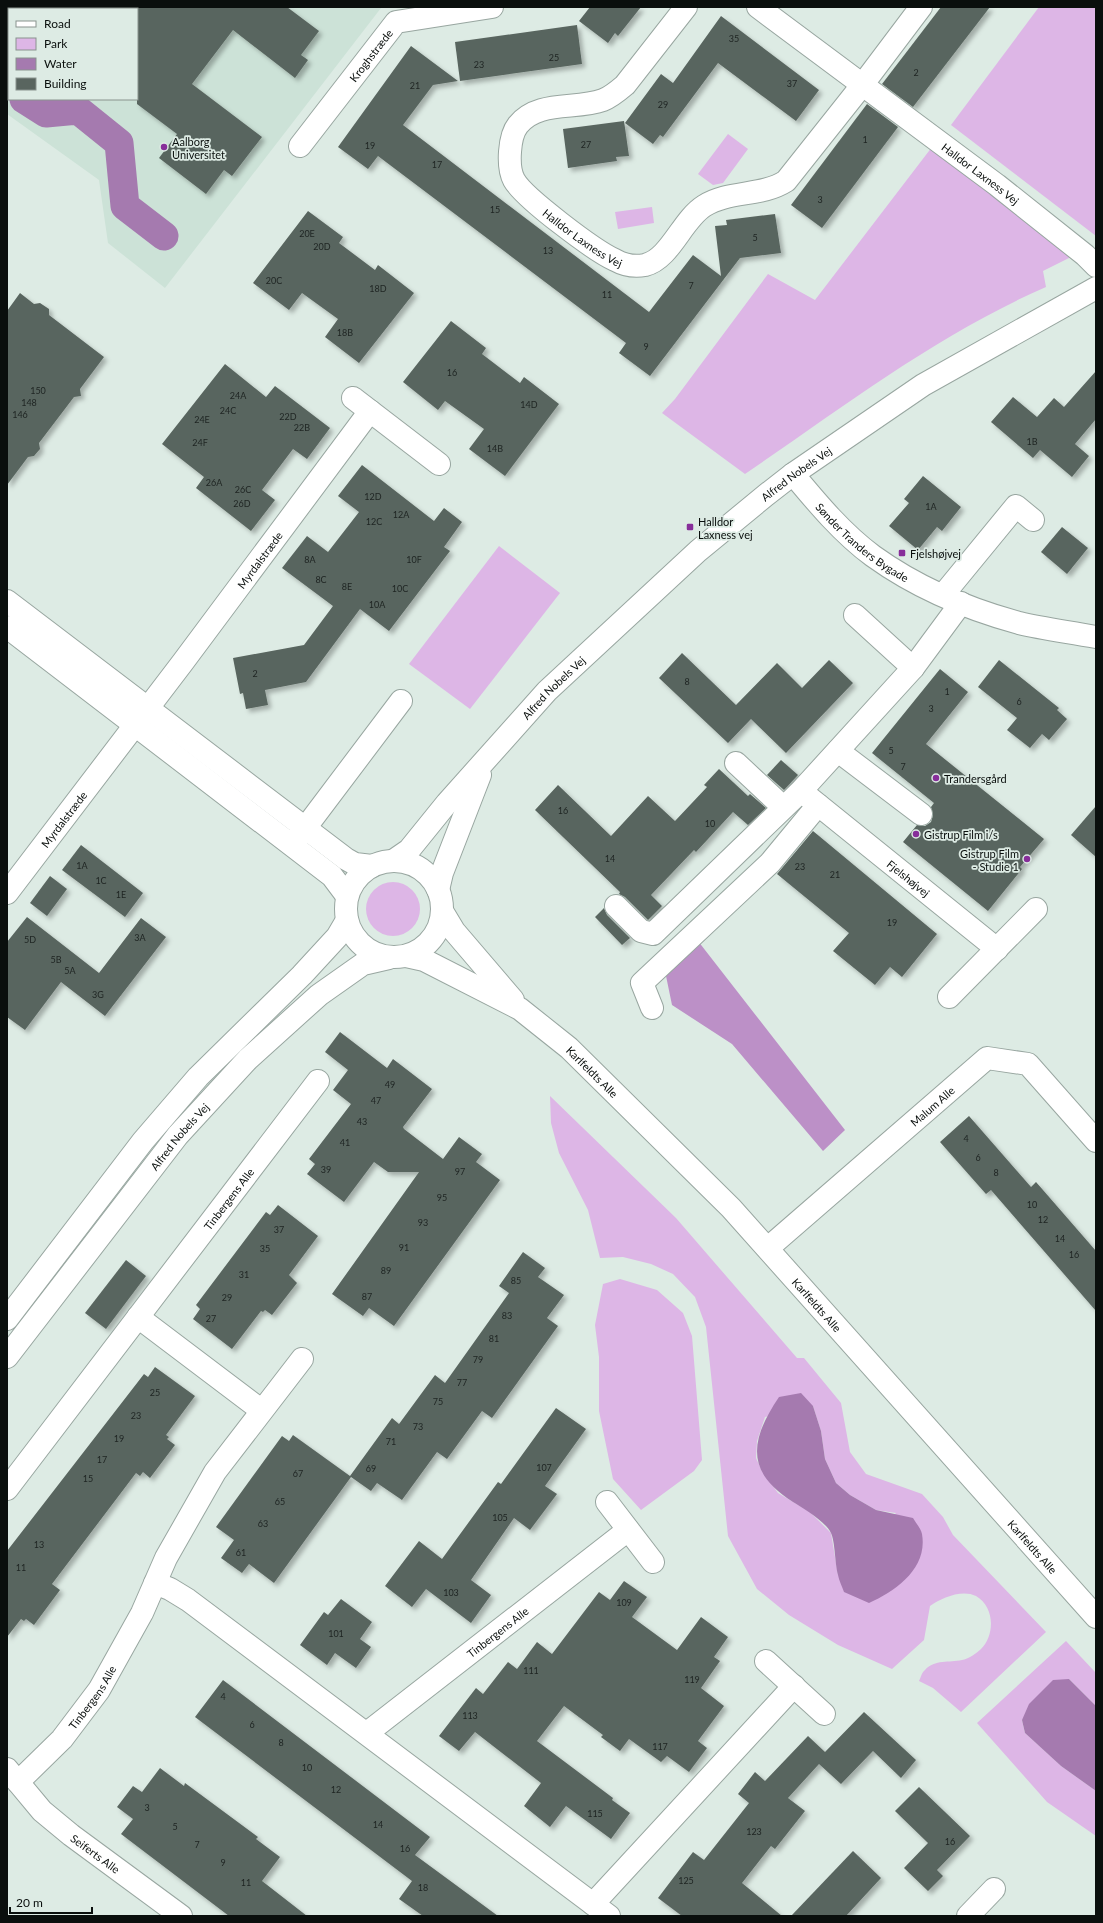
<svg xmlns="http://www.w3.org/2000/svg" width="1103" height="1923" viewBox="0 0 1103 1923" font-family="Lato,sans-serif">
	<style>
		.built { fill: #cce2d7; fill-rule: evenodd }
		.green { fill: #ddb6e6; fill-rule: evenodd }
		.forest { fill: #bc90c7 }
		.water { fill: #a57aaf }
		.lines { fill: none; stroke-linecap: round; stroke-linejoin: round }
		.canal { stroke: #a57aaf; stroke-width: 29 }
		.building { fill: #59655f; filter: url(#shadow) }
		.minor-casing { stroke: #98a6a0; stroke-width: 24 }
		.minor { stroke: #fff; stroke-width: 22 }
		.poi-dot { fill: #872e9a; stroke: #ddebe4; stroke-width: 1.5 }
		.labels { text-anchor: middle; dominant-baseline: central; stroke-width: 3.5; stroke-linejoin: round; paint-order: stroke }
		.number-label { font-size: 9px; fill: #1e2422 }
		.street-label { font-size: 11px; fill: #0a0f0d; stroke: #ddebe4 }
		.poi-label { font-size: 11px; fill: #0a0f0d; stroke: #ddebe4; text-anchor: start }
	</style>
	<defs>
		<filter id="shadow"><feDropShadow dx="3.5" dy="3.5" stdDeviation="2" flood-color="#0004"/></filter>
	</defs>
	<rect width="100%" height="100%" fill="#ddebe4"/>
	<path class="built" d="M 7,7 L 385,7 L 381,8 L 165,288 L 108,243 L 99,180 L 7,114 ZM 9,9 L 137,9 L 137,99 L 9,99 Z"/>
	<g class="green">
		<path d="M 1039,7 L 1096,7 L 1096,236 L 951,125 Z"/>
		<path d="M 728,134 L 748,149 L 723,183 L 713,185 L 698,174 Z"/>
		<path d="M 932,147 L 1075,255 L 1043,271 L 1046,287 C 938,334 843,407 745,474 L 662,413 L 675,399 L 768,274 L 815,300 Z"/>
		<path d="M 652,207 L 654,223 L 618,229 L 615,212 Z"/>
		<path d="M 499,546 L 560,593 L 470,709 L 409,664 Z"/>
		<circle cx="393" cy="909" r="27"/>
		<path d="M 550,1096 L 676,1218 L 797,1358 L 804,1358 L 841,1403 L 850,1452 L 866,1474 L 922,1494 L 943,1517 L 953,1535 L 1046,1632 L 961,1712 L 933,1688 L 919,1681 C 921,1677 922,1672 925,1670 C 935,1659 949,1663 962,1660 C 968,1659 977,1653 981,1649 C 995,1635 995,1607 976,1596 C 962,1589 941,1598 930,1606 L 924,1640 L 892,1669 L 838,1645 L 789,1615 L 757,1589 L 728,1536 L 706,1327 L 695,1297 L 673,1274 L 651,1264 L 623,1257 L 600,1258 L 588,1210 L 559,1153 L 551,1123 ZM 813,1406 L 821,1431 L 825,1459 L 836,1483 L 850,1495 L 876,1510 L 896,1513 L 838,1575 L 831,1533 L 810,1512 L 778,1493 L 762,1471 L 756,1458 L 757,1441 L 765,1417 Z"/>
		<path d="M 620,1279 L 657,1290 L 683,1313 L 692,1336 L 702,1460 L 694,1471 L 641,1510 L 613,1479 L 599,1411 L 599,1357 L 595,1325 L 603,1284 Z"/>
		<path d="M 1066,1641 L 1096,1673 L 1096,1706 L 1069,1679 L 1022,1720 L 1025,1733 L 1061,1766 L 1096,1791 L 1096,1836 L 1047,1802 L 977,1723 Z"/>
	</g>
	<path class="forest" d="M 698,941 L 845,1130 L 823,1151 L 732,1044 L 672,1005 L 665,971 Z"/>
	<g class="water">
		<path d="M 801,1393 L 813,1406 L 821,1431 L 825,1459 L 836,1483 L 850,1495 L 876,1510 L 913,1518 C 916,1523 921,1529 922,1534 C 928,1568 896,1591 869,1603 L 844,1592 C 842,1586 839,1581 838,1575 C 835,1564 835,1541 831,1533 C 826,1522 803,1508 793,1502 C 745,1472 750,1440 779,1397 Z"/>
		<path d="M 1069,1679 L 1096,1706 L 1096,1791 L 1061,1766 L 1025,1733 L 1022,1720 L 1029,1704 L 1053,1680 Z"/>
	</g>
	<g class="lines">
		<path class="canal" d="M 24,99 L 46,113 L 78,110 L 119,143 L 125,206 L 164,236"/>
	</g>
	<g class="building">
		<path d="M 137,7 L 287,7 L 319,31 L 301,55 L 308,60 L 295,78 L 233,30 L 192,84 L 262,137 L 232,176 L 224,170 L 206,194 L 159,158 L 177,134 L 137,104 Z"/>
		<path d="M 590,7 L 641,7 L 618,36 L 615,33 L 608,43 L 579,21 Z"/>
		<path d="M 941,7 L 990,7 L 913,107 L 882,84 Z"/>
		<path d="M 721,16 L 819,90 L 796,121 L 718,63 L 663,137 L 660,135 L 653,144 L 625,123 L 661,74 L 673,83 Z"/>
		<path d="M 577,25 L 582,64 L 460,81 L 455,42 Z"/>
		<path d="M 411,46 L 458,81 L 433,85 L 403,125 L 649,312 L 693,255 L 721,276 L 715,226 L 727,225 L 726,220 L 775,214 L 781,253 L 740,258 L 650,376 L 619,353 L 626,343 L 378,156 L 368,169 L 338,147 Z"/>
		<path d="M 867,104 L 898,127 L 822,228 L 791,205 Z"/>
		<path d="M 624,121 L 629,156 L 616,157 L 617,161 L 568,168 L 563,129 Z"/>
		<path d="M 308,211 L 343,237 L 339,243 L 375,270 L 378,265 L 414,293 L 359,363 L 325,337 L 338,319 L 302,293 L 289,310 L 253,283 Z"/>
		<path d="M 20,293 L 34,304 L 40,303 L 49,309 L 49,315 L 104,357 L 80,389 L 81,396 L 74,397 L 39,443 L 40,449 L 34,456 L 28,457 L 7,485 L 7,311 Z"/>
		<path d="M 451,321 L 486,348 L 482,354 L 520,383 L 524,377 L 559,404 L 505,476 L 469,449 L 484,429 L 445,401 L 438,410 L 403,382 Z"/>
		<path d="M 225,364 L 266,397 L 275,386 L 330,428 L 307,459 L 293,449 L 262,490 L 275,500 L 251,531 L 196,488 L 204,477 L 162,444 Z"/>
		<path d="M 1096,371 L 1096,419 L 1075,444 L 1089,456 L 1072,477 L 1040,450 L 1033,458 L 991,422 L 1013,397 L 1037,417 L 1054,398 L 1064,407 Z"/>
		<path d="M 362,465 L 434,521 L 444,508 L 462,522 L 444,547 L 450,551 L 389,631 L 360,609 L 306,682 L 265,690 L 268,705 L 246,709 L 243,693 L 240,694 L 233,658 L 304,645 L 333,606 L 282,568 L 307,536 L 328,552 L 359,512 L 338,496 Z"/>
		<path d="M 923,476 L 961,507 L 942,531 L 937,527 L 918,550 L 889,526 L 909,503 L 904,499 Z"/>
		<path d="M 1062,527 L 1088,548 L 1067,574 L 1041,552 Z"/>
		<path d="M 682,653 L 736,705 L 777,663 L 802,688 L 829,660 L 853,683 L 786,753 L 751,719 L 728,743 L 659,678 Z"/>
		<path d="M 999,660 L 1059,708 L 1057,710 L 1067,719 L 1049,740 L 1042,734 L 1030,748 L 1007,730 L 1017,718 L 978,687 Z"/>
		<path d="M 940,669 L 968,692 L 926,744 L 1044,839 L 1020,867 L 1022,869 L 988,911 L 903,842 L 917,825 L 925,826 L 931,822 L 933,815 L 931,807 L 934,803 L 872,753 Z"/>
		<path d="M 781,760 L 798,775 L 784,790 L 767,775 Z"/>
		<path d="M 719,769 L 748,796 L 750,794 L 766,808 L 748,825 L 733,812 L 696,852 L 694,850 L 651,895 L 662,906 L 648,920 L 625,897 L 619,894 L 620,892 L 535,810 L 558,785 L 611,836 L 648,796 L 675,821 L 707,787 L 704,785 Z"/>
		<path d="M 1096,806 L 1096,857 L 1071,835 Z"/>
		<path d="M 813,831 L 937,934 L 902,977 L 890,967 L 875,985 L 833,951 L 849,933 L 777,874 Z"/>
		<path d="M 81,845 L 143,893 L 125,917 L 62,870 Z"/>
		<path d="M 50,876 L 67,889 L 47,916 L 30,903 Z"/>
		<path d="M 604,908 L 607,915 L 630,938 L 622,945 L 595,917 Z"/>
		<path d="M 27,917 L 99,973 L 141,918 L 166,937 L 105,1016 L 61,982 L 25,1030 L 7,1017 L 7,942 Z"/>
		<path d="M 340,1032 L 387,1068 L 393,1059 L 432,1089 L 403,1127 L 404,1129 L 443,1159 L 459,1137 L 482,1154 L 476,1162 L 500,1180 L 394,1326 L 369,1308 L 363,1316 L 332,1294 L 419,1172 L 388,1172 L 374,1162 L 344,1202 L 307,1174 L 315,1164 L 309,1159 L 351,1104 L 333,1090 L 348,1070 L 325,1052 Z"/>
		<path d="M 969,1116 L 1031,1187 L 1036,1182 L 1096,1251 L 1096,1311 L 991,1190 L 986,1194 L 940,1142 Z"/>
		<path d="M 278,1205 L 318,1236 L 289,1275 L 297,1283 L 272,1315 L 265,1310 L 263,1312 L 261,1311 L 232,1349 L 193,1319 L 200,1309 L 196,1305 L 266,1212 L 270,1215 Z"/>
		<path d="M 523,1252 L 545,1268 L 538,1277 L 564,1295 L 547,1318 L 558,1326 L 492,1418 L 482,1411 L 447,1459 L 437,1452 L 402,1500 L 377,1483 L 371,1491 L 351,1477 L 274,1583 L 249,1564 L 242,1573 L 221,1558 L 234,1540 L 216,1527 L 282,1436 L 289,1441 L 293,1435 L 350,1476 L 392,1418 L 399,1424 L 435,1375 L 445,1383 L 509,1293 L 499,1286 Z"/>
		<path d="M 126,1260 L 146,1276 L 106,1329 L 85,1313 Z"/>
		<path d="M 155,1367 L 195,1396 L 166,1435 L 169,1437 L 167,1439 L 175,1445 L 150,1478 L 143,1472 L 140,1476 L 136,1473 L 52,1584 L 60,1590 L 34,1625 L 26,1619 L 24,1621 L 21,1619 L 7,1637 L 7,1551 L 144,1374 L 148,1377 Z"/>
		<path d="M 556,1408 L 586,1429 L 545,1486 L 557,1494 L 530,1530 L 514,1518 L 471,1580 L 491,1595 L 471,1623 L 426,1589 L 412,1607 L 385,1586 L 419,1541 L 442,1559 L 498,1482 L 501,1484 Z"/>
		<path d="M 624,1581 L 647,1597 L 632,1617 L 677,1650 L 701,1617 L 728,1637 L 714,1657 L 720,1661 L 701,1688 L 724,1706 L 698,1741 L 707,1748 L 689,1772 L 667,1756 L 661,1762 L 629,1739 L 620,1751 L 601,1737 L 603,1735 L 564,1706 L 537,1741 L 613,1798 L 612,1800 L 630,1813 L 611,1839 L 566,1806 L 550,1827 L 524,1806 L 541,1783 L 475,1732 L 459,1751 L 439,1736 L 476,1688 L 483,1694 L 508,1662 L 517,1669 L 537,1642 L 552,1654 L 599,1592 L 610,1600 Z"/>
		<path d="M 341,1599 L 372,1622 L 360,1639 L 371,1647 L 356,1668 L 335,1653 L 327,1665 L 300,1645 L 324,1612 L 328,1615 Z"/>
		<path d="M 223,1680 L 430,1837 L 415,1855 L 498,1916 L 423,1916 L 399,1899 L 412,1881 L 195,1717 Z"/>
		<path d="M 864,1712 L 916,1760 L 901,1778 L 873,1751 L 841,1784 L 819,1764 L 788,1798 L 805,1811 L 775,1849 L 771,1846 L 742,1883 L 782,1916 L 682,1916 L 658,1898 L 693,1852 L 704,1860 L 749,1803 L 738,1794 L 755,1772 L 765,1781 L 808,1736 L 825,1752 Z"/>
		<path d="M 160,1768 L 184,1786 L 185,1783 L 258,1837 L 256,1839 L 280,1857 L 262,1881 L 307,1916 L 229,1916 L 121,1834 L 133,1819 L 117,1807 L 133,1786 L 142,1792 Z"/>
		<path d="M 919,1787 L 970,1836 L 937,1870 L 943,1876 L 928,1891 L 904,1868 L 928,1843 L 895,1811 Z"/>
		<path d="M 853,1851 L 881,1878 L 846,1916 L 791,1916 Z"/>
	</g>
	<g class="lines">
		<g class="minor-casing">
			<g id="minor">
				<path id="s1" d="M 686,7 L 625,85 C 618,91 611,97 603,100 C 575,110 538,100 518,125 C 509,136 507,167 514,180 C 524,198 595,251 615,260 C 624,265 635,267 645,265 C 670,259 682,220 704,206 C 729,190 761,197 786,181 L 863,84 L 921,7"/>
				<path id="s2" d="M 758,7 L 997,185 L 1085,255 L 1096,266"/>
				<path id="s3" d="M 300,146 L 396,22 L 492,7"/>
				<path d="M 353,398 L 439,464"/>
				<path id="s4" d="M 793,474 C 817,503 843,534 873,556 C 916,587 968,609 1019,623 C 1044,629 1070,632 1096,637"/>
				<path d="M 943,595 L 1016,506 L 1033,520"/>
				<path d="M 7,601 L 346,859 L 355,864 L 372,866"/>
				<path d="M 855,615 L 913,668"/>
				<path d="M 7,627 L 332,876 L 347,896"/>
				<path d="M 838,751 L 921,814"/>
				<path d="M 736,763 L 783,807"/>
				<path id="s5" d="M 806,795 L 997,949"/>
				<path d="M 297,839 L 401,701"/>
				<circle cx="394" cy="909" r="48"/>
				<path id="s6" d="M 393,861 L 409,850 L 447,803 L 547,691 L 698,551 L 766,495 L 793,474 L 923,385 L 1096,288"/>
				<path d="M 438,890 L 442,873 L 480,775"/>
				<path id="s7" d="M 7,893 L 183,662 L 370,411"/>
				<path d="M 616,906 L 641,931 L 653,934 L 801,791 L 913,668 L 961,603"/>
				<path d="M 442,911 L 454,931 L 513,1000"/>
				<path id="s8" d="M 406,956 L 424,960 L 520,1009 L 569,1048 L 731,1208 L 1096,1617"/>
				<path d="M 949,997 L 1036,909"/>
				<path d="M 652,1008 L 642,983 L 770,863 L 818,805"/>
				<path id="s9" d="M 768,1248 L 987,1058 L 1028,1064 L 1096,1141"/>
				<path d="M 138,1317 L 261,1410"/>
				<path d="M 7,1319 L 143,1141 L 198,1077 L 302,975 L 337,937 L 347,920"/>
				<path id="s10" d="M 7,1357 L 178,1135 L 248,1059 L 319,995 L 363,964 L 389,958"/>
				<path id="s11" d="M 7,1489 L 318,1081"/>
				<path d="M 607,1502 L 653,1562"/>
				<path d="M 155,1583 L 170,1589 L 188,1600 L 609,1916"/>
				<path d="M 766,1661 L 824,1714"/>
				<path id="s12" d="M 367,1733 L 628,1530"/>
				<path id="s13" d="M 7,1769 L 42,1811 L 71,1835 L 181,1916"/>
				<path id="s14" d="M 18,1782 L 62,1739 L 99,1690 L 142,1613 L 166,1558 L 215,1472 L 302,1359"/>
				<path d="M 593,1904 L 794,1686"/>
				<path d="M 968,1916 L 994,1889"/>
			</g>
		</g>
		<use href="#minor" class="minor"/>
	</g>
	<g class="poi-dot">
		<circle cx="164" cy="147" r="4"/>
		<rect x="686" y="523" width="8" height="8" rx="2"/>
		<rect x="898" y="549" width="8" height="8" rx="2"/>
		<circle cx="936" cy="778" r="4"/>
		<circle cx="916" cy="834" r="4"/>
		<circle cx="1027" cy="859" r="4"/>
	</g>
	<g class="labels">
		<g class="number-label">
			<text x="734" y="38">35</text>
			<text x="554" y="57">25</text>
			<text x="479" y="64">23</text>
			<text x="916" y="72">2</text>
			<text x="792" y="83">37</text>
			<text x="415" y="85">21</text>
			<text x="663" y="104">29</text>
			<text x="865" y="139">1</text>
			<text x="586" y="144">27</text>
			<text x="370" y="145">19</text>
			<text x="437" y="164">17</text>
			<text x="820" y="199">3</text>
			<text x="495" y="209">15</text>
			<text x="307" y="233">20E</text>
			<text x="755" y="237">5</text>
			<text x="322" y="246">20D</text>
			<text x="548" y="250">13</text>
			<text x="274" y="280">20C</text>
			<text x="691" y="285">7</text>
			<text x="378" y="288">18D</text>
			<text x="607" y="294">11</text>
			<text x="345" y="332">18B</text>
			<text x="646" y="346">9</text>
			<text x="452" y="372">16</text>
			<text x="38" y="390">150</text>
			<text x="238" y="395">24A</text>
			<text x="29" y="402">148</text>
			<text x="529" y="404">14D</text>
			<text x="228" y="410">24C</text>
			<text x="20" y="414">146</text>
			<text x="288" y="416">22D</text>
			<text x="202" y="419">24E</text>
			<text x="302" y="427">22B</text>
			<text x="1032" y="441">1B</text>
			<text x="200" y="442">24F</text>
			<text x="495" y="448">14B</text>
			<text x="214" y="482">26A</text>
			<text x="243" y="489">26C</text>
			<text x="373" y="496">12D</text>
			<text x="242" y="503">26D</text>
			<text x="931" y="506">1A</text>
			<text x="401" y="514">12A</text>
			<text x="374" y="521">12C</text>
			<text x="310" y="559">8A</text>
			<text x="414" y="559">10F</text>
			<text x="321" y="579">8C</text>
			<text x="347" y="586">8E</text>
			<text x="400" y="588">10C</text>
			<text x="377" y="604">10A</text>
			<text x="255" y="673">2</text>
			<text x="687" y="681">8</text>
			<text x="947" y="691">1</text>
			<text x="1019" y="701">6</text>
			<text x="931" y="708">3</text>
			<text x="891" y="750">5</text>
			<text x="903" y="766">7</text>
			<text x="563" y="810">16</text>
			<text x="710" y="823">10</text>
			<text x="610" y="858">14</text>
			<text x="82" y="865">1A</text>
			<text x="800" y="866">23</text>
			<text x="835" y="874">21</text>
			<text x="101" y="880">1C</text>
			<text x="121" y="894">1E</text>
			<text x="892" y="922">19</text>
			<text x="140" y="937">3A</text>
			<text x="30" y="939">5D</text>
			<text x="56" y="959">5B</text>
			<text x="70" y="970">5A</text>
			<text x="98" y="994">3G</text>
			<text x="390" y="1084">49</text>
			<text x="376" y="1100">47</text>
			<text x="362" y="1121">43</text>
			<text x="966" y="1138">4</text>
			<text x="345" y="1142">41</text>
			<text x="978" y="1157">6</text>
			<text x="326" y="1169">39</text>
			<text x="460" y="1171">97</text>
			<text x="996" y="1172">8</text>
			<text x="442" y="1197">95</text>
			<text x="1032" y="1204">10</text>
			<text x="1043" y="1219">12</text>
			<text x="423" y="1222">93</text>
			<text x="279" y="1229">37</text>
			<text x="1060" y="1238">14</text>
			<text x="404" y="1247">91</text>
			<text x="265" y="1248">35</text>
			<text x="1074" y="1254">16</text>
			<text x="386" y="1270">89</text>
			<text x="244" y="1274">31</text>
			<text x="516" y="1280">85</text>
			<text x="367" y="1296">87</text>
			<text x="227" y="1297">29</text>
			<text x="507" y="1315">83</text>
			<text x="211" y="1318">27</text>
			<text x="494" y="1338">81</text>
			<text x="478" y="1359">79</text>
			<text x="462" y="1382">77</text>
			<text x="155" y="1392">25</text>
			<text x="438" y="1401">75</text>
			<text x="136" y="1415">23</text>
			<text x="418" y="1426">73</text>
			<text x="119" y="1438">19</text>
			<text x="391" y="1441">71</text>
			<text x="102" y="1459">17</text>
			<text x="544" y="1467">107</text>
			<text x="371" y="1468">69</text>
			<text x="298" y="1473">67</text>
			<text x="88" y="1478">15</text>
			<text x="280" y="1501">65</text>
			<text x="500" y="1517">105</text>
			<text x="263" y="1523">63</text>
			<text x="39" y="1544">13</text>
			<text x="241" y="1552">61</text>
			<text x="21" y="1567">11</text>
			<text x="451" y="1592">103</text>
			<text x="624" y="1602">109</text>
			<text x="336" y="1633">101</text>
			<text x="531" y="1670">111</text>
			<text x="692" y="1679">119</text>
			<text x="223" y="1696">4</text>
			<text x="470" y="1715">113</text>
			<text x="252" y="1724">6</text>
			<text x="281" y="1742">8</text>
			<text x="660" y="1746">117</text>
			<text x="307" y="1767">10</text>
			<text x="336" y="1789">12</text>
			<text x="147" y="1807">3</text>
			<text x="595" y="1813">115</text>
			<text x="378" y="1824">14</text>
			<text x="175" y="1826">5</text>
			<text x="754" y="1831">123</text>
			<text x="950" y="1841">16</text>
			<text x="197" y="1844">7</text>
			<text x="405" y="1848">16</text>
			<text x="223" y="1862">9</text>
			<text x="686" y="1880">125</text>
			<text x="246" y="1882">11</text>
			<text x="423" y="1887">18</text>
		</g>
		<g class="street-label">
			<text stroke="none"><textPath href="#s3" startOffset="115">Kroghstræde</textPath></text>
			<text stroke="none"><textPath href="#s2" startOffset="278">Halldor Laxness Vej</textPath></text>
			<text stroke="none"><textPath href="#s1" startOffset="364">Halldor Laxness Vej</textPath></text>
			<text stroke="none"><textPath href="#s6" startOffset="561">Alfred Nobels Vej</textPath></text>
			<text stroke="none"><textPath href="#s4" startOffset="98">Sønder Tranders Bygade</textPath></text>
			<text stroke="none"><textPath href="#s7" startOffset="418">Myrdalstræde</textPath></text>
			<text stroke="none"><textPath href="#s6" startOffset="237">Alfred Nobels Vej</textPath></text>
			<text stroke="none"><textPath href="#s7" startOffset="93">Myrdalstræde</textPath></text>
			<text stroke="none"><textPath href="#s5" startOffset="132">Fjelshøjvej</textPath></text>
			<text stroke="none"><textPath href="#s8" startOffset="222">Karlfeldts Alle</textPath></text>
			<text stroke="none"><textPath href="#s9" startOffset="217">Malum Alle</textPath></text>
			<text stroke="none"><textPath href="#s10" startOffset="280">Alfred Nobels Vej</textPath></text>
			<text stroke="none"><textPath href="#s11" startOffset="365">Tinbergens Alle</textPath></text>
			<text stroke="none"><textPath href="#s8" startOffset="546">Karlfeldts Alle</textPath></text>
			<text stroke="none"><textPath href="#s8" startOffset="870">Karlfeldts Alle</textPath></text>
			<text stroke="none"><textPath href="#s12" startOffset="165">Tinbergens Alle</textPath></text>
			<text stroke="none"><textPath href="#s14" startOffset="113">Tinbergens Alle</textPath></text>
			<text stroke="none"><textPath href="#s13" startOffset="123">Seiferts Alle</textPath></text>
		</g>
		<g class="poi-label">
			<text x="172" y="141">Aalborg<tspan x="172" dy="13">Universitet</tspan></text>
			<text x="698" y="521">Halldor<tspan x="698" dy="13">Laxness vej</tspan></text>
			<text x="910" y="553">Fjelshøjvej</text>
			<text x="944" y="778">Trandersgård</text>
			<text x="924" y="834">Gistrup Film i/s</text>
			<text x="1019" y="853" text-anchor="end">Gistrup Film<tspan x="1019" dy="13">- Studie 1</tspan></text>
		</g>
	</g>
	<rect width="1103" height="1923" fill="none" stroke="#0a0f0d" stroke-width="16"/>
	<rect x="8" y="8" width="130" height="92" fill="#ddebe4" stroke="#89938e"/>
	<rect x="16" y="21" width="20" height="6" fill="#ffffff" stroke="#89938e"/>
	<text x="44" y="28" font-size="12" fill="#0a0f0d">Road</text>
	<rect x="16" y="38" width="20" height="12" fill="#ddb6e6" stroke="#89938e"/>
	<text x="44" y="48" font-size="12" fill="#0a0f0d">Park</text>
	<rect x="16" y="58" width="20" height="12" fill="#a57aaf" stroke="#89938e"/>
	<text x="44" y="68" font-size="12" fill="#0a0f0d">Water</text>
	<rect x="16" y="78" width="20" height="12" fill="#59655f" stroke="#89938e"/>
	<text x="44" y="88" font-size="12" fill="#0a0f0d">Building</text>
	<path d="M10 1907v6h82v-6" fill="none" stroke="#0a0f0d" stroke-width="2"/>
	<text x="16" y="1907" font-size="12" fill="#0a0f0d" stroke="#ddebe4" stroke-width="3" paint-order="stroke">20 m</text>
</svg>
